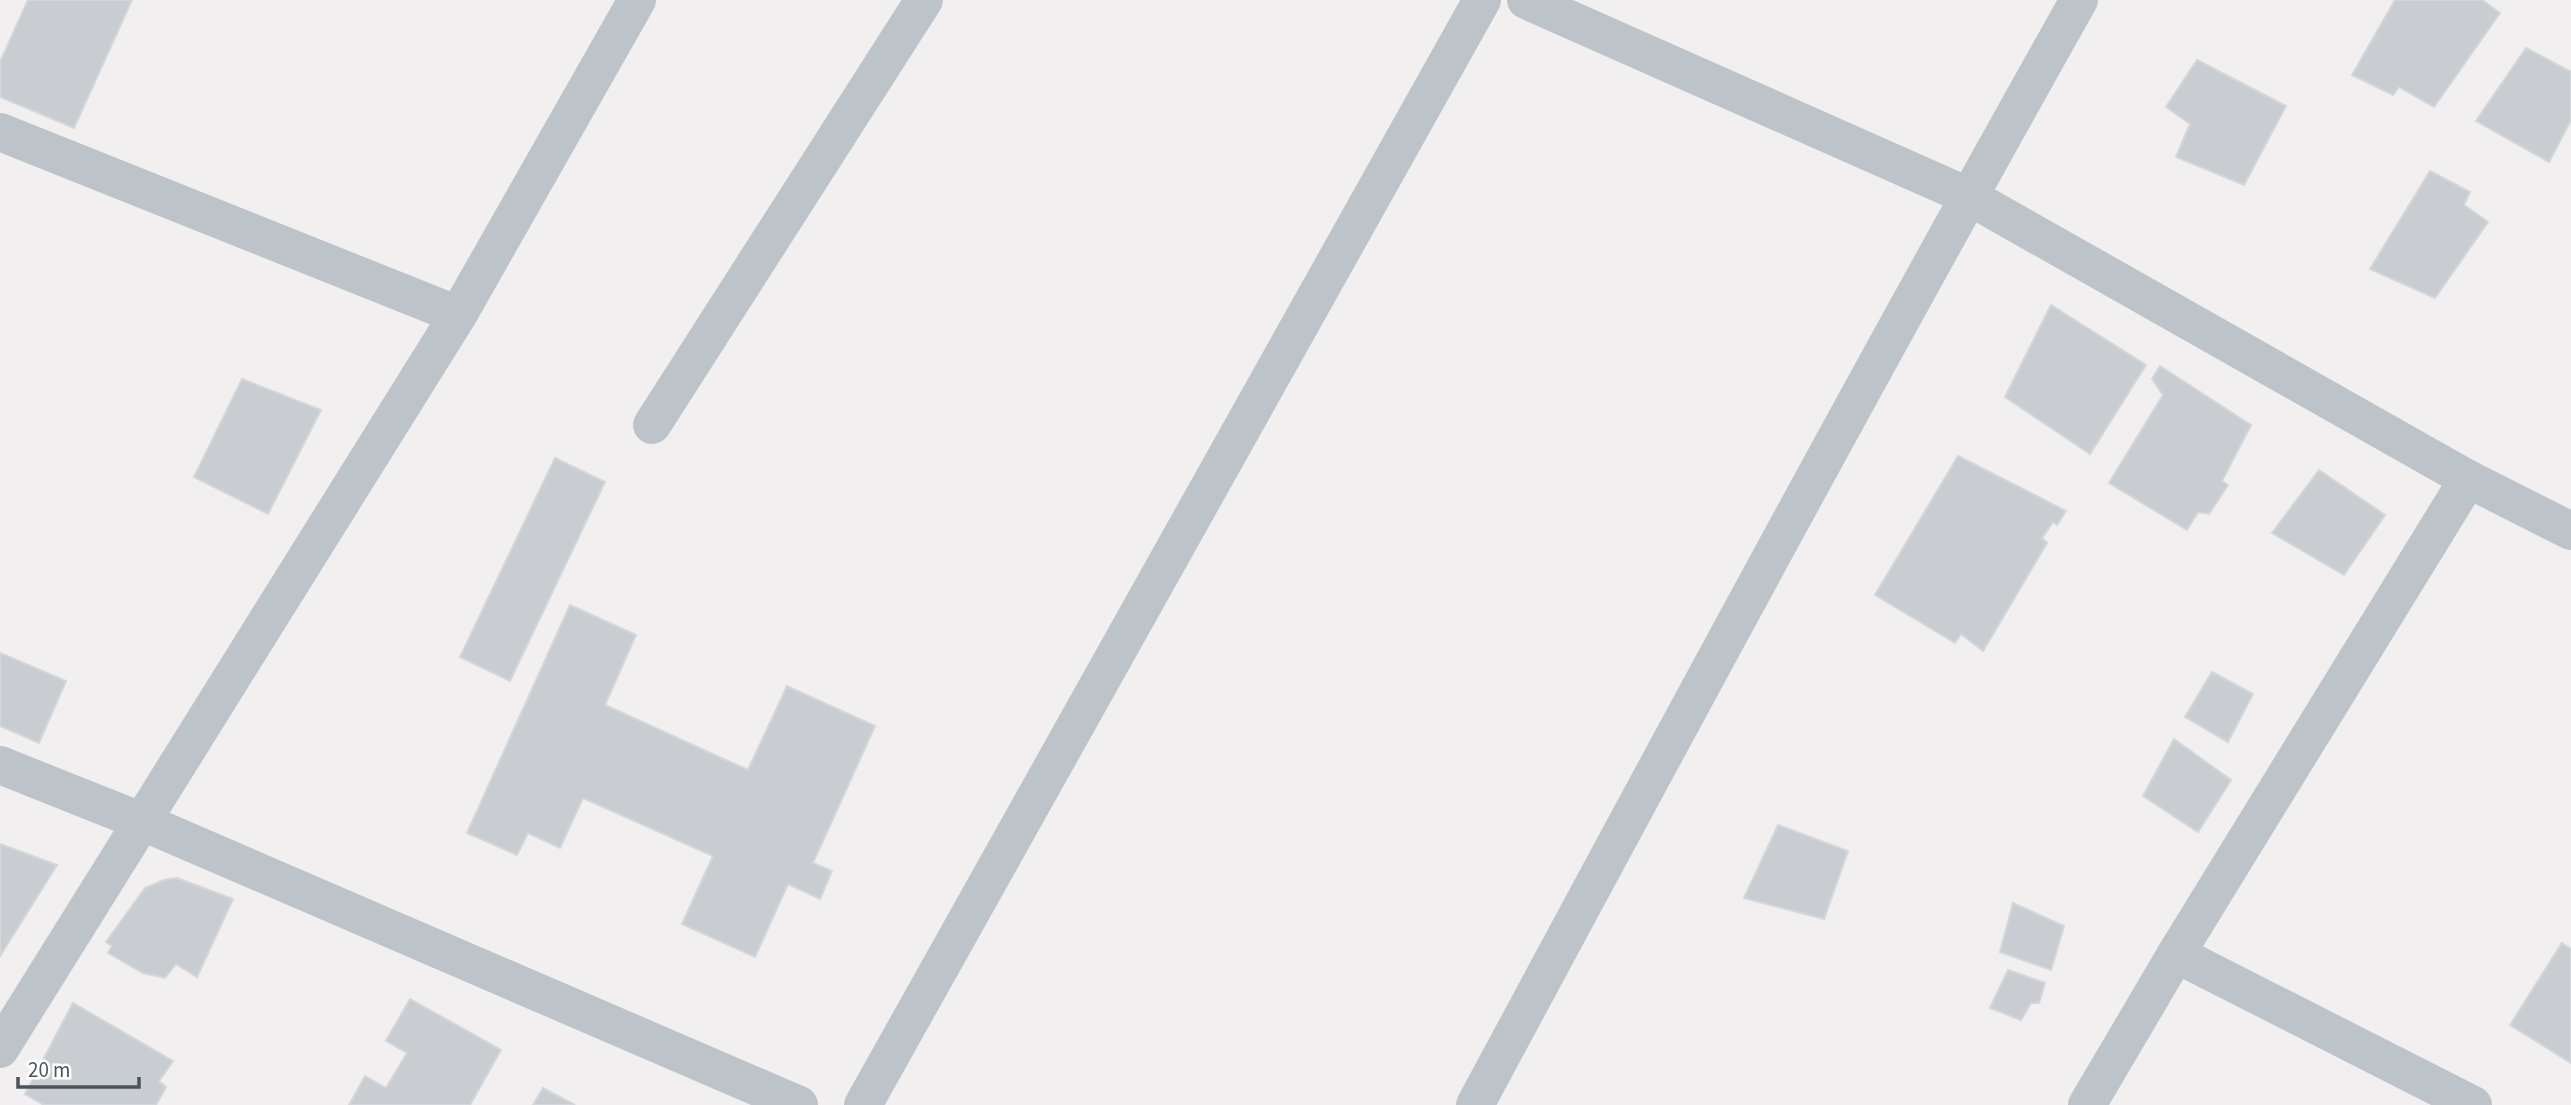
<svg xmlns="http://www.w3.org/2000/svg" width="2571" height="1105" viewBox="0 0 2571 1105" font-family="'Source Sans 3',sans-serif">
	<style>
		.building { fill: #c9cdd1; stroke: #d3d6da; stroke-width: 2 }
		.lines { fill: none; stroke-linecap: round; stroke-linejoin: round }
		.minor { stroke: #bcc4ca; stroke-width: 38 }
	</style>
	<rect width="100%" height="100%" fill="#f1efef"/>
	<g class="building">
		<path d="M 28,0 L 132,0 L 74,128 L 0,97 L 0,62 Z"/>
		<path d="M 2395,0 L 2482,0 L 2500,13 L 2434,107 L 2399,87 L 2393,95 L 2352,75 Z"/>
		<path d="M 2526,48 L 2571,72 L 2571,120 L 2549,162 L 2476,121 Z"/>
		<path d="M 2197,60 L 2286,106 L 2244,185 L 2176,157 L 2190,124 L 2166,107 Z"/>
		<path d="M 2430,171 L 2470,192 L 2464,205 L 2488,222 L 2435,298 L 2370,269 Z"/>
		<path d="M 2051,305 L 2146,365 L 2090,454 L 2005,397 Z"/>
		<path d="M 2160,366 L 2251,425 L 2222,481 L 2228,485 L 2209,514 L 2198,512 L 2187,530 L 2109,483 L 2163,395 L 2152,379 Z"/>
		<path d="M 242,379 L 321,410 L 268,514 L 194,477 Z"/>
		<path d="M 1958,456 L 2066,511 L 2057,525 L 2053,522 L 2042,538 L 2047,543 L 1983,651 L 1961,634 L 1955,643 L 1875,595 Z"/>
		<path d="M 555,458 L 605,482 L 510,681 L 460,657 Z"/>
		<path d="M 2319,470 L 2385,515 L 2344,575 L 2272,533 Z"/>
		<path d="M 570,605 L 636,635 L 605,705 L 748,770 L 787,686 L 875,726 L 813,863 L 832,871 L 820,899 L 788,884 L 755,957 L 682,924 L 713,856 L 583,798 L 560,848 L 528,833 L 517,855 L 467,833 Z"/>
		<path d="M 0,653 L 66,681 L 39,743 L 0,726 Z"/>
		<path d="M 2212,672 L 2253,694 L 2228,742 L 2185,717 Z"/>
		<path d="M 2174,739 L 2231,780 L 2198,832 L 2143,796 Z"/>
		<path d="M 1778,825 L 1848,851 L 1824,919 L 1744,898 Z"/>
		<path d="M 0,844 L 57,865 L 0,956 Z"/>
		<path d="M 177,878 L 233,899 L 197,977 L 176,964 L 165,978 L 143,973 L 108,953 L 112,946 L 106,942 L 145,888 L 164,880 Z"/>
		<path d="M 2013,903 L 2064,926 L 2051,970 L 2000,952 Z"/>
		<path d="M 2562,943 L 2571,949 L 2571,1063 L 2510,1025 Z"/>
		<path d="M 2008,970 L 2045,983 L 2039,1003 L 2031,1003 L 2021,1020 L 1990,1008 Z"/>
		<path d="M 410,999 L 501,1050 L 470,1105 L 349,1105 L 365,1076 L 386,1088 L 407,1053 L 386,1041 Z"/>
		<path d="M 73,1003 L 173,1061 L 159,1081 L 166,1087 L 156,1105 L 44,1105 L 25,1094 Z"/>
		<path d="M 543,1088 L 575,1105 L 533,1105 Z"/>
	</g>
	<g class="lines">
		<g class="minor">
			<path d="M 1526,0 L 1968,196 L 2468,479 L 2571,531"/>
			<path d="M 0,132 L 458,315"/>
			<path d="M 652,425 L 924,0"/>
			<path d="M 0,765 L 143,822 L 799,1105"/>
			<path d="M 2176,954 L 2473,1105"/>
			<path d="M 0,1049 L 458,315 L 637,0"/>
			<path d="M 863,1105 L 1482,0"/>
			<path d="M 1475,1105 C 1674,735 1873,366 2079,0"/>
			<path d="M 2087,1105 L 2176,954 L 2468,479"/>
		</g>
	</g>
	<path d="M18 1077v10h121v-10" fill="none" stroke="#49545a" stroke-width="3.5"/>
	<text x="28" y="1077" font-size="21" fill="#49545a" stroke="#ffffff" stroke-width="5" paint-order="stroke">20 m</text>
</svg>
